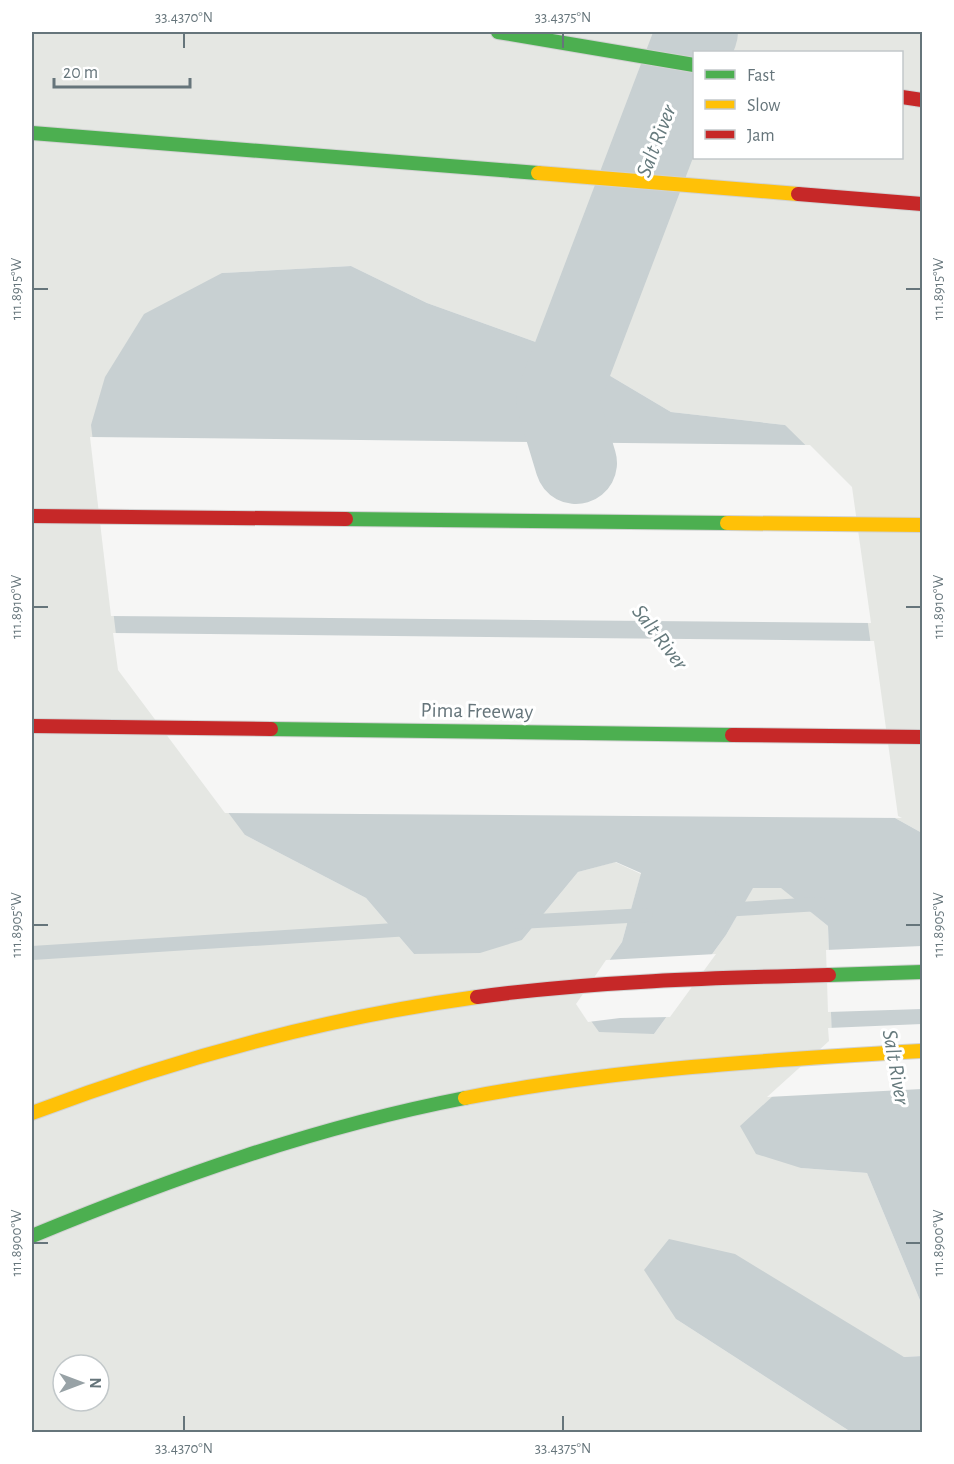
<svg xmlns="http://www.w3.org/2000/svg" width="954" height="1464" viewBox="0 0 954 1464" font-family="'Alegreya Sans',sans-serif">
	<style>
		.green { fill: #e5e7e3; fill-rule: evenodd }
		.water { fill: #c8d0d2 }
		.pier { fill: #f6f6f5 }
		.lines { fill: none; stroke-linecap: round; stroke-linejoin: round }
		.stream { stroke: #c8d0d2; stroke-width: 14 }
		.river { stroke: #c8d0d2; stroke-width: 82 }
		.fast-casing { stroke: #d1d2d2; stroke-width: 16 }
		.slow-casing { stroke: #d1d2d2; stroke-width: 16 }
		.jam-casing { stroke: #d1d2d2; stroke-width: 16 }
		.fast { stroke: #4caf50; stroke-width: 14 }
		.slow { stroke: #ffc107; stroke-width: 14 }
		.jam { stroke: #c62828; stroke-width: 14 }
		.ticks { fill: none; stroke: #66757b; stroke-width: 2 }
		.labels { text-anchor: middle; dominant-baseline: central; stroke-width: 6; stroke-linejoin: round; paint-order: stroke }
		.street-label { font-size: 21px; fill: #66757b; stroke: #fff }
		.water-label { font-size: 22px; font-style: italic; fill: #667a7d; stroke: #fff }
		.neatline { fill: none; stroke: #66757b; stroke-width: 2 }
		.ticks-label { font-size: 15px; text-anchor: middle; fill: #66757b }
	</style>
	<rect width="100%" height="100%" fill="#f6f6f5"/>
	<path class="green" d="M 32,32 L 922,32 L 922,833 L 895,818 L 785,425 L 671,412 L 580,358 L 427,303 L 351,266 L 222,273 L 245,835 L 366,898 L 414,954 L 522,940 L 578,872 L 615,862 L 641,874 L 622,942 L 579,1004 L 654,1034 L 726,935 L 753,887 L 781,887 L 828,926 L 832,1042 L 801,1168 L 867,1173 L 922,1305 L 922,1356 L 904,1357 L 676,1319 L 851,1432 L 32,1432 ZM 694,52 L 902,52 L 902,158 L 694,158 ZM 63,1365 L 99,1365 L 99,1401 L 63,1401 Z"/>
	<g class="water">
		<path d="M 351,266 L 427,303 L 580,358 L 671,412 L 785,425 L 849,488 L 895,818 L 922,833 L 922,920 L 920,924 L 922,947 L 922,1305 L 867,1173 L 801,1168 L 756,1154 L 740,1126 L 832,1042 L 828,926 L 781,888 L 753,888 L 726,935 L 654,1034 L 599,1032 L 579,1004 L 622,942 L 641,873 L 616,862 L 578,872 L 522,940 L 480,953 L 414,954 L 366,898 L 245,835 L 120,668 L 91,425 L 105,377 L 144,314 L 222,273 Z"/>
		<path d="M 669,1239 L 735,1254 L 904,1357 L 922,1356 L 922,1432 L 851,1432 L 676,1319 L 644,1270 Z"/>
	</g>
	<g class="pier">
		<path d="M 90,437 L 810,445 L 852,487 L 871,623 L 111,616 Z"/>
		<path d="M 113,633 L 874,641 L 898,816 L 902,818 L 225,813 L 118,670 Z"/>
		<path d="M 922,946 L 922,1009 L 828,1012 L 826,950 Z"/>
		<path d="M 716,954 L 670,1017 L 620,1018 L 588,1022 L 576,1004 L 606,960 Z"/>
		<path d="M 922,1024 L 922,1089 L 767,1097 L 829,1041 L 828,1028 Z"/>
	</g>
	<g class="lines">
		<g class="stream">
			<path d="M 722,910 L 820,904"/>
			<path d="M 519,922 L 646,915"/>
			<path d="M 32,953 L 410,929"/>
		</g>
		<path class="river" d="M 576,463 L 557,400 L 697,32"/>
		<g class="fast-casing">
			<g id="fast">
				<path d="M 498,32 L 694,65"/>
				<path d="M 32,133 L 538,173"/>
				<path d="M 346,519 L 727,523"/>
				<path d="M 271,729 L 732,735"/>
				<path d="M 829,975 L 922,972"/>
				<path d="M 32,1236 C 172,1178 315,1127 465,1098"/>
			</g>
		</g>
		<g class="slow-casing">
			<g id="slow">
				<path d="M 538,173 L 798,194"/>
				<path d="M 727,523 L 922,525"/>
				<path d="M 465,1098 C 615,1069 769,1060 922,1051"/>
				<path d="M 32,1113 C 177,1058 324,1018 477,997"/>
			</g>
		</g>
		<g class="jam-casing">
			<g id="jam">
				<path d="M 902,97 L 922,100"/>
				<path d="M 798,194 L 922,204"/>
				<path d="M 32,516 L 346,519"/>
				<path d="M 32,726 L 271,729"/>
				<path d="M 732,735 L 922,737"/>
				<path d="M 477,997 C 594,981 712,978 829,975"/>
			</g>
		</g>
		<use href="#fast" class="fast"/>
		<use href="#slow" class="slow"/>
		<use href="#jam" class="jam"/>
	</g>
	<path class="ticks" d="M 184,33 L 184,48M 563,33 L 563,48M 33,289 L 48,289M 906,289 L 921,289M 33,607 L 48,607M 906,607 L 921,607M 33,925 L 48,925M 906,925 L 921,925M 33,1243 L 48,1243M 906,1243 L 921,1243M 184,1416 L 184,1431M 563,1416 L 563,1431"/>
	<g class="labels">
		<g class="street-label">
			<text transform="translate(477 711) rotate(1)">Pima Freeway</text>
		</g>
		<g class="water-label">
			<text transform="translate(656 141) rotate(-69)">Salt River</text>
			<text transform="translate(660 637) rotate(52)">Salt River</text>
			<text transform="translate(896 1067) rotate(80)">Salt River</text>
		</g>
	</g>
	<rect width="954" height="1464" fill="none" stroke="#ffffff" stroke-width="66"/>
	<rect x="693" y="51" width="210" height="108" fill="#ffffff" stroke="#c2c8ca" stroke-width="1.5"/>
	<rect x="705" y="70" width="30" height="9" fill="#4caf50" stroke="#c2c8ca" stroke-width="1.5"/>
	<text x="747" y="81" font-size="18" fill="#66757b">Fast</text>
	<rect x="705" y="100" width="30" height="9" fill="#ffc107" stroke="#c2c8ca" stroke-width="1.5"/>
	<text x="747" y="111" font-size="18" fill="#66757b">Slow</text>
	<rect x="705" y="130" width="30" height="9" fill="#c62828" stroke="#c2c8ca" stroke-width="1.5"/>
	<text x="747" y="141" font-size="18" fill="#66757b">Jam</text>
	<g transform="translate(81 1383) rotate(90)"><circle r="28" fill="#ffffff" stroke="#c2c8ca" stroke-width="1.5"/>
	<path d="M0-4.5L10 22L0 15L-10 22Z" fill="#98a2a6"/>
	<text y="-9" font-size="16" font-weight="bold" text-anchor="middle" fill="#66757b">N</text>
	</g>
	<path d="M54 78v9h136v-9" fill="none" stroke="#66757b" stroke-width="3"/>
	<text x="63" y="78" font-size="18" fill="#66757b" stroke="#ffffff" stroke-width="4.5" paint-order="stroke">20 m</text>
	<rect x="33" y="33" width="888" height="1398" class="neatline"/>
	<g class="ticks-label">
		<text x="184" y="22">33.4370°N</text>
		<text x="563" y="22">33.4375°N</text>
		<text transform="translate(938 289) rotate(-90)" y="5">111.8915°W</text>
		<text transform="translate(16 289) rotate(-90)" y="5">111.8915°W</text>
		<text transform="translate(938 607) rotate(-90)" y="5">111.8910°W</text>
		<text transform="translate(16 607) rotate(-90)" y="5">111.8910°W</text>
		<text transform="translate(938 925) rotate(-90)" y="5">111.8905°W</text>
		<text transform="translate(16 925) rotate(-90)" y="5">111.8905°W</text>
		<text transform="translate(16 1243) rotate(-90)" y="5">111.8900°W</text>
		<text transform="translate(938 1243) rotate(-90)" y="5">111.8900°W</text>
		<text x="184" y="1453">33.4370°N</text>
		<text x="563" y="1453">33.4375°N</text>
	</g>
</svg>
